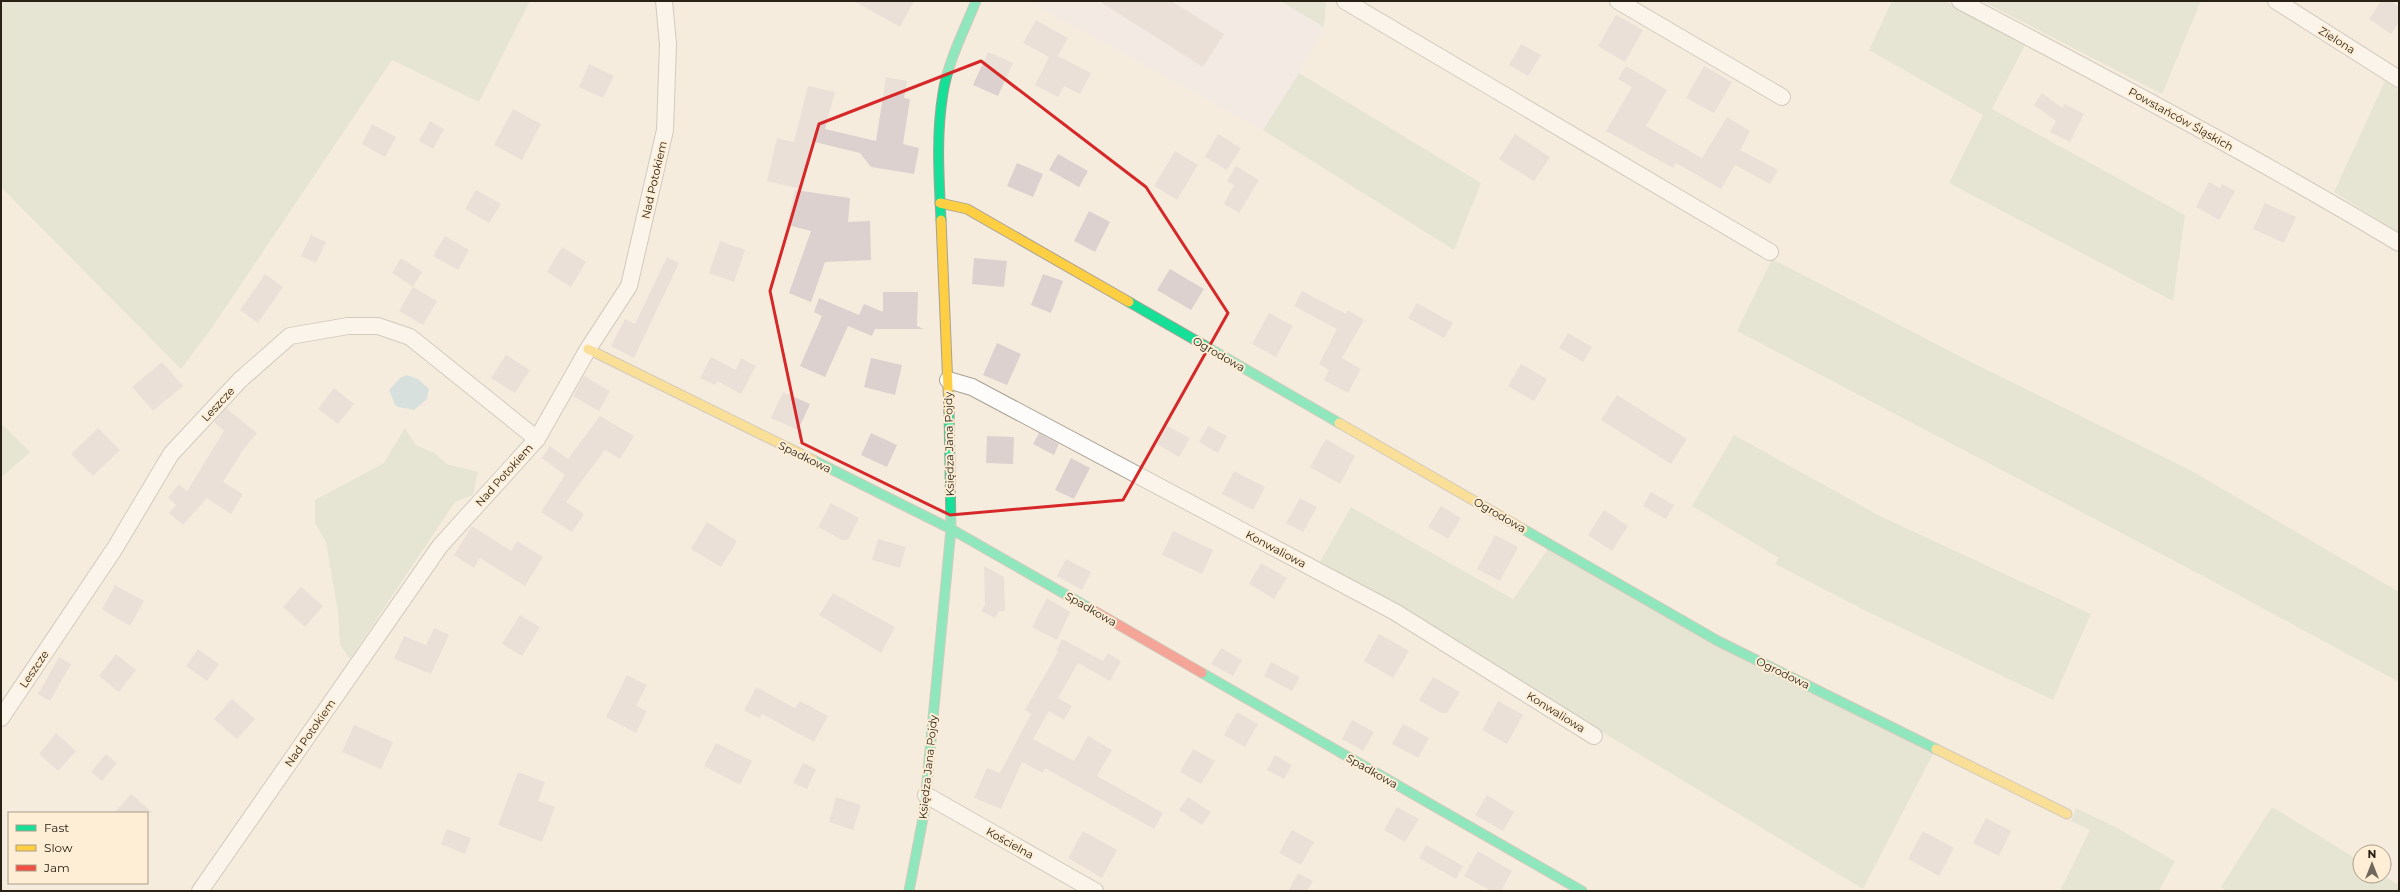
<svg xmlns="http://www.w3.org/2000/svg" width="2400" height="892" viewBox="0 0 2400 892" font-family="Montserrat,sans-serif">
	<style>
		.education { fill: #efe6ec }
		.green { fill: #d2dac4 }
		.water { fill: #b3d1dd }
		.building { fill: #dcd1ce }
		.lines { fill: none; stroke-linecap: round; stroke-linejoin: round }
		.street-casing { stroke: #a7a094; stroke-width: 18 }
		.fast-casing { stroke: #a7a094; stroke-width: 11 }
		.slow-casing { stroke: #a7a094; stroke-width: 11 }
		.jam-casing { stroke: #a7a094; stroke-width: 11 }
		.street { stroke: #fefcfa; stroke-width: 16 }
		.fast { stroke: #16e098; stroke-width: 9 }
		.slow { stroke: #ffcf43; stroke-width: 9 }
		.jam { stroke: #f24e42; stroke-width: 9 }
		.marked { fill: none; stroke: #d62828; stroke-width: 3; stroke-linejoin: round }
		.labels { text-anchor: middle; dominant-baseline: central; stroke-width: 4; stroke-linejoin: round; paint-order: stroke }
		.street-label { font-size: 11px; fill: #292116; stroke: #feeed5 }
	</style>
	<rect width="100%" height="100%" fill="#f5ecde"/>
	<path class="education" d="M 1028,1 L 1280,1 L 1324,27 L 1299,73 L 1412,143 L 1377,200 L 1263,130 Z"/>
	<g class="green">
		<path d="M 1,1 L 530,1 L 479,102 L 392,60 L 211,329 L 181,369 L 1,187 Z"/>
		<path d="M 1280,1 L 1326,1 L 1324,27 Z"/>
		<path d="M 1892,1 L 1945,1 L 2026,43 L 1992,109 L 2185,215 L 2173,301 L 1949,183 L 1983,115 L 1869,50 Z"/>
		<path d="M 1982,1 L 2201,1 L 2162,94 Z"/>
		<path d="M 1299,73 L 1481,183 L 1454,250 L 1263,130 Z"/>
		<path d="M 2385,81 L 2399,90 L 2399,233 L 2334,192 Z"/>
		<path d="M 1772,259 L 1965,359 L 2190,470 L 2399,592 L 2399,682 L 2205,577 L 1737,331 Z"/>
		<path d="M 1,423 L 30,452 L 1,478 Z"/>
		<path d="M 405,428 L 416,445 L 434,453 L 447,464 L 478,472 L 473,495 L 455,502 L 350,659 L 340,645 L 338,612 L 326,542 L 315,523 L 315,500 L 384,463 Z"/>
		<path d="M 1734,435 L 1880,516 L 2091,614 L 2053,700 L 1864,610 L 1775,564 L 1779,558 L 1692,506 Z"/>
		<path d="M 1351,507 L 1513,599 L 1548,549 L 1933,754 L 1863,889 L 1320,562 Z"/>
		<path d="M 2272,807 L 2360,861 L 2360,876 L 2384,876 L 2399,885 L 2399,891 L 2226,891 L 2221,887 Z"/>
		<path d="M 2076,808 L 2115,827 L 2175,861 L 2159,891 L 2060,891 L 2090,830 L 2071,821 Z"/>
	</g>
	<path class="water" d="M 407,375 L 418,379 L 429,389 L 427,399 L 414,410 C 393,405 398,412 389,390 L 400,378 Z"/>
	<g class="building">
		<path d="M 854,1 L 914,1 L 900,27 Z"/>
		<path d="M 1099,1 L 1171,1 L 1224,34 L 1203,67 Z"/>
		<path d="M 2381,1 L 2391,1 L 2399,7 L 2399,22 L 2391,34 L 2369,19 Z"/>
		<path d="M 1616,15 L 1643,30 L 1625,62 L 1598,46 Z"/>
		<path d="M 1036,20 L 1068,38 L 1058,56 L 1091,73 L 1080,94 L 1064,86 L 1058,97 L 1035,85 L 1049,57 L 1023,43 Z"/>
		<path d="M 1521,44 L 1541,55 L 1528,76 L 1509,65 Z"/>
		<path d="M 988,52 L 1013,63 L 998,96 L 973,85 Z"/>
		<path d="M 589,64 L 614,76 L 603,98 L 579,87 Z"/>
		<path d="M 1626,66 L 1667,90 L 1646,126 L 1702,158 L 1727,117 L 1750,131 L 1740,150 L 1778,170 L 1770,184 L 1735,165 L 1721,189 L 1676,163 L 1673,168 L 1606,131 L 1632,87 L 1618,79 Z"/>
		<path d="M 1704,66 L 1732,82 L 1714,113 L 1686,98 Z"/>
		<path d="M 886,77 L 907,81 L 904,98 L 910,99 L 903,144 L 919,148 L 914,174 L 871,167 L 860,153 L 811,141 L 801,189 L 767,181 L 777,138 L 794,142 L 808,86 L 835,92 L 825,129 L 876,141 Z"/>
		<path d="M 2042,93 L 2062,108 L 2065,104 L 2084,114 L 2070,142 L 2050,132 L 2056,121 L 2034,105 Z"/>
		<path d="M 513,109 L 541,124 L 522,160 L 494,145 Z"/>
		<path d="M 430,121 L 444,129 L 433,149 L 419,141 Z"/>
		<path d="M 372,124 L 396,137 L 385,157 L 362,144 Z"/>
		<path d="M 1218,134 L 1241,148 L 1227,170 L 1205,157 Z"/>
		<path d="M 1515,134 L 1550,157 L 1534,181 L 1499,159 Z"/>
		<path d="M 1175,151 L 1198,165 L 1177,200 L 1154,186 Z"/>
		<path d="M 1058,154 L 1088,171 L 1079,187 L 1049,170 Z"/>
		<path d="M 1017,163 L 1043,174 L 1033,197 L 1007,186 Z"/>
		<path d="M 1236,166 L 1259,180 L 1239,213 L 1224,204 L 1234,185 L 1227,181 Z"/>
		<path d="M 2209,182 L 2220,188 L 2222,184 L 2235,191 L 2219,220 L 2196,207 Z"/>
		<path d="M 476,190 L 501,204 L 489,223 L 465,209 Z"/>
		<path d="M 795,190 L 850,198 L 848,222 L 870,221 L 871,260 L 825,262 L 811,302 L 789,293 L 811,231 L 787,225 Z"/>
		<path d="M 2265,203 L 2296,217 L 2284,243 L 2253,229 Z"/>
		<path d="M 1089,211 L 1110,222 L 1095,252 L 1074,241 Z"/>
		<path d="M 311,235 L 326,242 L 316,263 L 301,256 Z"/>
		<path d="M 445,236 L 469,250 L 458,270 L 433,256 Z"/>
		<path d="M 720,241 L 745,250 L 734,282 L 709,273 Z"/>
		<path d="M 562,247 L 586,262 L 571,287 L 547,272 Z"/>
		<path d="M 667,257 L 679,263 L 634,358 L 611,346 L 625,319 L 635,324 Z"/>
		<path d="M 401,258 L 422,272 L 413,287 L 392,273 Z"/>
		<path d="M 974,258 L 1007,261 L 1004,287 L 972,284 Z"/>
		<path d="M 1170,269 L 1204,289 L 1191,310 L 1157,290 Z"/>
		<path d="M 265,274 L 283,287 L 258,323 L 240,310 Z"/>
		<path d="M 1043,274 L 1063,281 L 1051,313 L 1031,305 Z"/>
		<path d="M 413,287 L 437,301 L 423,325 L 399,311 Z"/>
		<path d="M 1302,291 L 1346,314 L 1348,310 L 1364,320 L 1342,358 L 1361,369 L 1348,393 L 1324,380 L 1329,370 L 1319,364 L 1337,329 L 1294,306 Z"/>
		<path d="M 883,292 L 918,292 L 917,326 L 924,329 L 875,329 L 872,336 L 848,326 L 825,377 L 800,366 L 822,316 L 814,312 L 819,298 L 859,315 L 864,304 L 883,312 Z"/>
		<path d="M 1417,303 L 1453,323 L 1444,338 L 1408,318 Z"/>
		<path d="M 1269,313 L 1293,326 L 1276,357 L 1252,344 Z"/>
		<path d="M 1568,333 L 1592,347 L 1583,362 L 1559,348 Z"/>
		<path d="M 997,343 L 1021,354 L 1007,385 L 983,375 Z"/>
		<path d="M 506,355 L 530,370 L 515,393 L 491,378 Z"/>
		<path d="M 711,357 L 736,370 L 741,358 L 756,366 L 741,394 L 717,381 L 715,385 L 700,378 Z"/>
		<path d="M 871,358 L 902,365 L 895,395 L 864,387 Z"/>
		<path d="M 162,362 L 183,386 L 153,411 L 132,387 Z"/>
		<path d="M 1521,364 L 1547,379 L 1534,401 L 1508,386 Z"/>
		<path d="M 584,376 L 610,391 L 599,411 L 573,396 Z"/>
		<path d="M 334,388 L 354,404 L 338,424 L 318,409 Z"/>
		<path d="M 783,392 L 810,404 L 798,430 L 771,418 Z"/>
		<path d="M 1617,395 L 1687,439 L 1671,464 L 1601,420 Z"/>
		<path d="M 226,408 L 257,433 L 243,450 L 223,482 L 243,494 L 231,514 L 207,498 L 183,525 L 169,513 L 176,505 L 168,497 L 179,484 L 187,491 L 224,431 L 214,422 Z"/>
		<path d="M 600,416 L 634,436 L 620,459 L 605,450 L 566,502 L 584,514 L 572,532 L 541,512 L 565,475 L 542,458 L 550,446 L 568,459 Z"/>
		<path d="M 1167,426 L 1190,438 L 1179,457 L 1157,444 Z"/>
		<path d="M 1208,426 L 1227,436 L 1218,453 L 1199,442 Z"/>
		<path d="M 98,428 L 120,450 L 93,476 L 71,454 Z"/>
		<path d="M 871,433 L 897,445 L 887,467 L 861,455 Z"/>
		<path d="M 1039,433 L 1059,444 L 1054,455 L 1033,444 Z"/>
		<path d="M 987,436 L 1014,437 L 1013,464 L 986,463 Z"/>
		<path d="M 1326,439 L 1355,456 L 1340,484 L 1310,467 Z"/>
		<path d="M 1071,458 L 1090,468 L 1074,499 L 1055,490 Z"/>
		<path d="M 1234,471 L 1265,487 L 1253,510 L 1222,494 Z"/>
		<path d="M 1651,492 L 1674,505 L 1666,519 L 1643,506 Z"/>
		<path d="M 1300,498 L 1317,507 L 1303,532 L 1286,523 Z"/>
		<path d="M 831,503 L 859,518 L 848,540 L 842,540 L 818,527 Z"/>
		<path d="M 1441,506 L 1461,518 L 1448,539 L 1428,527 Z"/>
		<path d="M 1604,510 L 1628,526 L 1612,551 L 1588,535 Z"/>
		<path d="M 707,522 L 737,541 L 721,567 L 691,549 Z"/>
		<path d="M 472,526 L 511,551 L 517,541 L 543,557 L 525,586 L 480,558 L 474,568 L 454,555 Z"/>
		<path d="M 1173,531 L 1213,550 L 1202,574 L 1162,555 Z"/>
		<path d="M 1495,535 L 1518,547 L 1500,581 L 1477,569 Z"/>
		<path d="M 878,539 L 906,547 L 900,568 L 872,560 Z"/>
		<path d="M 1066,559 L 1091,572 L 1082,590 L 1057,576 Z"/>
		<path d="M 1261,563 L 1287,578 L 1274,599 L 1249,584 Z"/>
		<path d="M 984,566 L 1004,577 L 1005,611 L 999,611 L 995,618 L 981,611 L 985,604 Z"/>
		<path d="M 115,585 L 144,601 L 130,626 L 102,609 Z"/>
		<path d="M 301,587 L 323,606 L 305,627 L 283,607 Z"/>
		<path d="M 833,593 L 895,627 L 881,653 L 819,615 Z"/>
		<path d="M 1047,598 L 1070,612 L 1057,640 L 1032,627 Z"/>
		<path d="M 520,615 L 540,627 L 522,656 L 502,644 Z"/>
		<path d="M 434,628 L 449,635 L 431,674 L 394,659 L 404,636 L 426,645 Z"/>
		<path d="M 1379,634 L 1409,651 L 1393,678 L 1364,661 Z"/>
		<path d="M 1062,639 L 1103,661 L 1108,653 L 1121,661 L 1110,681 L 1078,663 L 1058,698 L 1072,706 L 1064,720 L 1049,711 L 1033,739 L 1074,761 L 1088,736 L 1112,750 L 1097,776 L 1163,813 L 1154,829 L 1045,768 L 1043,773 L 1022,762 L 1001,809 L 974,798 L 987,768 L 1000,773 L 1031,714 L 1025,710 L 1058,652 L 1056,651 Z"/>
		<path d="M 1221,648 L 1242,660 L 1233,676 L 1211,664 Z"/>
		<path d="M 198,649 L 219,664 L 207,681 L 186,666 Z"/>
		<path d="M 116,654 L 136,670 L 119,692 L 99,676 Z"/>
		<path d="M 59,657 L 71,664 L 50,701 L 38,694 Z"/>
		<path d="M 1271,662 L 1300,677 L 1292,691 L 1264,676 Z"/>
		<path d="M 627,675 L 647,685 L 636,706 L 647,711 L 636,733 L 606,717 Z"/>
		<path d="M 1433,677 L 1460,692 L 1447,713 L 1441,713 L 1419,700 Z"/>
		<path d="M 756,687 L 795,708 L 800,701 L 828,716 L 814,742 L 762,714 L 760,718 L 744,711 Z"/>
		<path d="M 232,699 L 255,719 L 237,739 L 214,719 Z"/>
		<path d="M 1498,701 L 1523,715 L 1507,744 L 1482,730 Z"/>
		<path d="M 1237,712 L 1258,724 L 1245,747 L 1224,735 Z"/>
		<path d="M 1352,720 L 1374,732 L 1363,751 L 1342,739 Z"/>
		<path d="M 1403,724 L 1429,738 L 1418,758 L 1392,744 Z"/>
		<path d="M 354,725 L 393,742 L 381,769 L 342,752 Z"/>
		<path d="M 56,733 L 76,751 L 58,771 L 39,754 Z"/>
		<path d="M 716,743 L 752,761 L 740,785 L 704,766 Z"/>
		<path d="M 1193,749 L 1215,761 L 1201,784 L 1180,772 Z"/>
		<path d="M 106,754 L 117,763 L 102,781 L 91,772 Z"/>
		<path d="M 1275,755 L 1292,765 L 1284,779 L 1267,770 Z"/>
		<path d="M 803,763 L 816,769 L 807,789 L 793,783 Z"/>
		<path d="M 518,772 L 545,782 L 538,801 L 555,807 L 542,842 L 498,825 Z"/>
		<path d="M 131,794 L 153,813 L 114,813 Z"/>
		<path d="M 1487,795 L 1514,812 L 1503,831 L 1475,815 Z"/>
		<path d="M 836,797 L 861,805 L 853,830 L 829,822 Z"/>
		<path d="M 1188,797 L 1211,812 L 1202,825 L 1179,810 Z"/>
		<path d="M 1397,807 L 1419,819 L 1405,842 L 1384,830 Z"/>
		<path d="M 1986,818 L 2011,831 L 1999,856 L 1973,843 Z"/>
		<path d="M 447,829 L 471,838 L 465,854 L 441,844 Z"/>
		<path d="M 1292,830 L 1314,842 L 1301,865 L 1279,853 Z"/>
		<path d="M 1083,831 L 1117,850 L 1102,878 L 1068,858 Z"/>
		<path d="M 1923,831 L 1954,848 L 1939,876 L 1908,859 Z"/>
		<path d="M 1426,845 L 1463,866 L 1456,879 L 1419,858 Z"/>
		<path d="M 1478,851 L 1512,871 L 1501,891 L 1491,891 L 1464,876 Z"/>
		<path d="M 1298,873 L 1313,881 L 1307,891 L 1288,891 Z"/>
	</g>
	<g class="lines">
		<g class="street-casing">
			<g id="street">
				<path d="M 1345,1 L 1770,252"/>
				<path d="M 1618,1 L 1782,97"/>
				<path d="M 1960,1 C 2108,79 2256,157 2399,243"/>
				<path d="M 2276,1 L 2399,79"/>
				<path d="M 948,380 L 972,387 L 1395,612 L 1594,736"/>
				<path d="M 1,718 L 115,548 L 171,454 L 240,380 L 290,336 L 348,326 L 378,326 L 410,337 L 537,439"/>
				<path d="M 926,795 L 1095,891"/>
				<path d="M 200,891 L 440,546 L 537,439 L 588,349 L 629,286 L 665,130 L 668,44 L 664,1"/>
			</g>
		</g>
		<g class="fast-casing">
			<g id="fast">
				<path d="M 941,220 C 939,178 936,135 943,93 C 948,61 964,31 976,1"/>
				<path d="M 1129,302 L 1339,423"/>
				<path d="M 813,460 L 951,529 L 1091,609"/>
				<path d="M 1523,529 L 1718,641 L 1936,749"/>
				<path d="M 1202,673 L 1582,891"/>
				<path d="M 909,891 L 924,813 L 951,529 L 949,412"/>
			</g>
		</g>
		<g class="slow-casing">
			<g id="slow">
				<path d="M 940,203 L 967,209 L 1129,302"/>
				<path d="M 941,220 L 949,412"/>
				<path d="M 588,349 L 813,460"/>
				<path d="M 1339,423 L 1523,529"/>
				<path d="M 1936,749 L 2067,814"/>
			</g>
		</g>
		<g class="jam-casing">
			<path id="jam" d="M 1091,609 L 1202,673"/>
		</g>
		<use href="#street" class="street"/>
		<use href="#fast" class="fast"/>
		<use href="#slow" class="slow"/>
		<use href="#jam" class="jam"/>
	</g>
	<path d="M0 0H2400V892H0ZM 981,61 L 1146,187 L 1228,313 L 1123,500 L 950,515 L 802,443 L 770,291 L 819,124 Z" fill="#f5ecde" fill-opacity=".55" fill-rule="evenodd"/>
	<path class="marked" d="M 981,61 L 1146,187 L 1228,313 L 1123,500 L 950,515 L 802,443 L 770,291 L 819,124 Z"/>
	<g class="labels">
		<g class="street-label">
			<text transform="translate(2337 40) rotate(32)">Zielona</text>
			<text transform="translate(2181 119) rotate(29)">Powstańców Śląskich</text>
			<text transform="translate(654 180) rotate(-77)">Nad Potokiem</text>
			<text transform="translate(1219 354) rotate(30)">Ogrodowa</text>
			<text transform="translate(218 404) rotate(-47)">Leszcze</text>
			<text transform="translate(949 444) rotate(-91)">Księdza Jana Pojdy</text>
			<text transform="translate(805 457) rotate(26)">Spadkowa</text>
			<text transform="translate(504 475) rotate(-48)">Nad Potokiem</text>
			<text transform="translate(1500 515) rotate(30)">Ogrodowa</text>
			<text transform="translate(1276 549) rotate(28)">Konwaliowa</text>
			<text transform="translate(1091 609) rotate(30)">Spadkowa</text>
			<text transform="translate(34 669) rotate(-56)">Leszcze</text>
			<text transform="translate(1783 673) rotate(26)">Ogrodowa</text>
			<text transform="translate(1556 712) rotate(32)">Konwaliowa</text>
			<text transform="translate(310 733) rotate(-55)">Nad Potokiem</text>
			<text transform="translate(928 767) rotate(-84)">Księdza Jana Pojdy</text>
			<text transform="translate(1372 771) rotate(30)">Spadkowa</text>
			<text transform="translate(1010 843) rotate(29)">Kościelna</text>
		</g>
	</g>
	<rect width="2400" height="892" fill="none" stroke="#292116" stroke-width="4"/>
	<rect x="8" y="812" width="140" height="72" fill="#feeed5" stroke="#a99c89"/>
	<rect x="16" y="825" width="20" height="6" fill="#16e098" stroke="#a99c89"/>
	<text x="44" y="832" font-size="12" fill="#292116">Fast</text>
	<rect x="16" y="845" width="20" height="6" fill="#ffcf43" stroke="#a99c89"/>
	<text x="44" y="852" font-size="12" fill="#292116">Slow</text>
	<rect x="16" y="865" width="20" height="6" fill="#f24e42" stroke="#a99c89"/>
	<text x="44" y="872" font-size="12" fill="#292116">Jam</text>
	<g transform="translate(2372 864)"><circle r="19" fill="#feeed5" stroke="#a99c89"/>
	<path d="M0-3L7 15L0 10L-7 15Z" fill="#70685c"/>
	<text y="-6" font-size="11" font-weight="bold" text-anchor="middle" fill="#292116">N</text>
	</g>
</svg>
